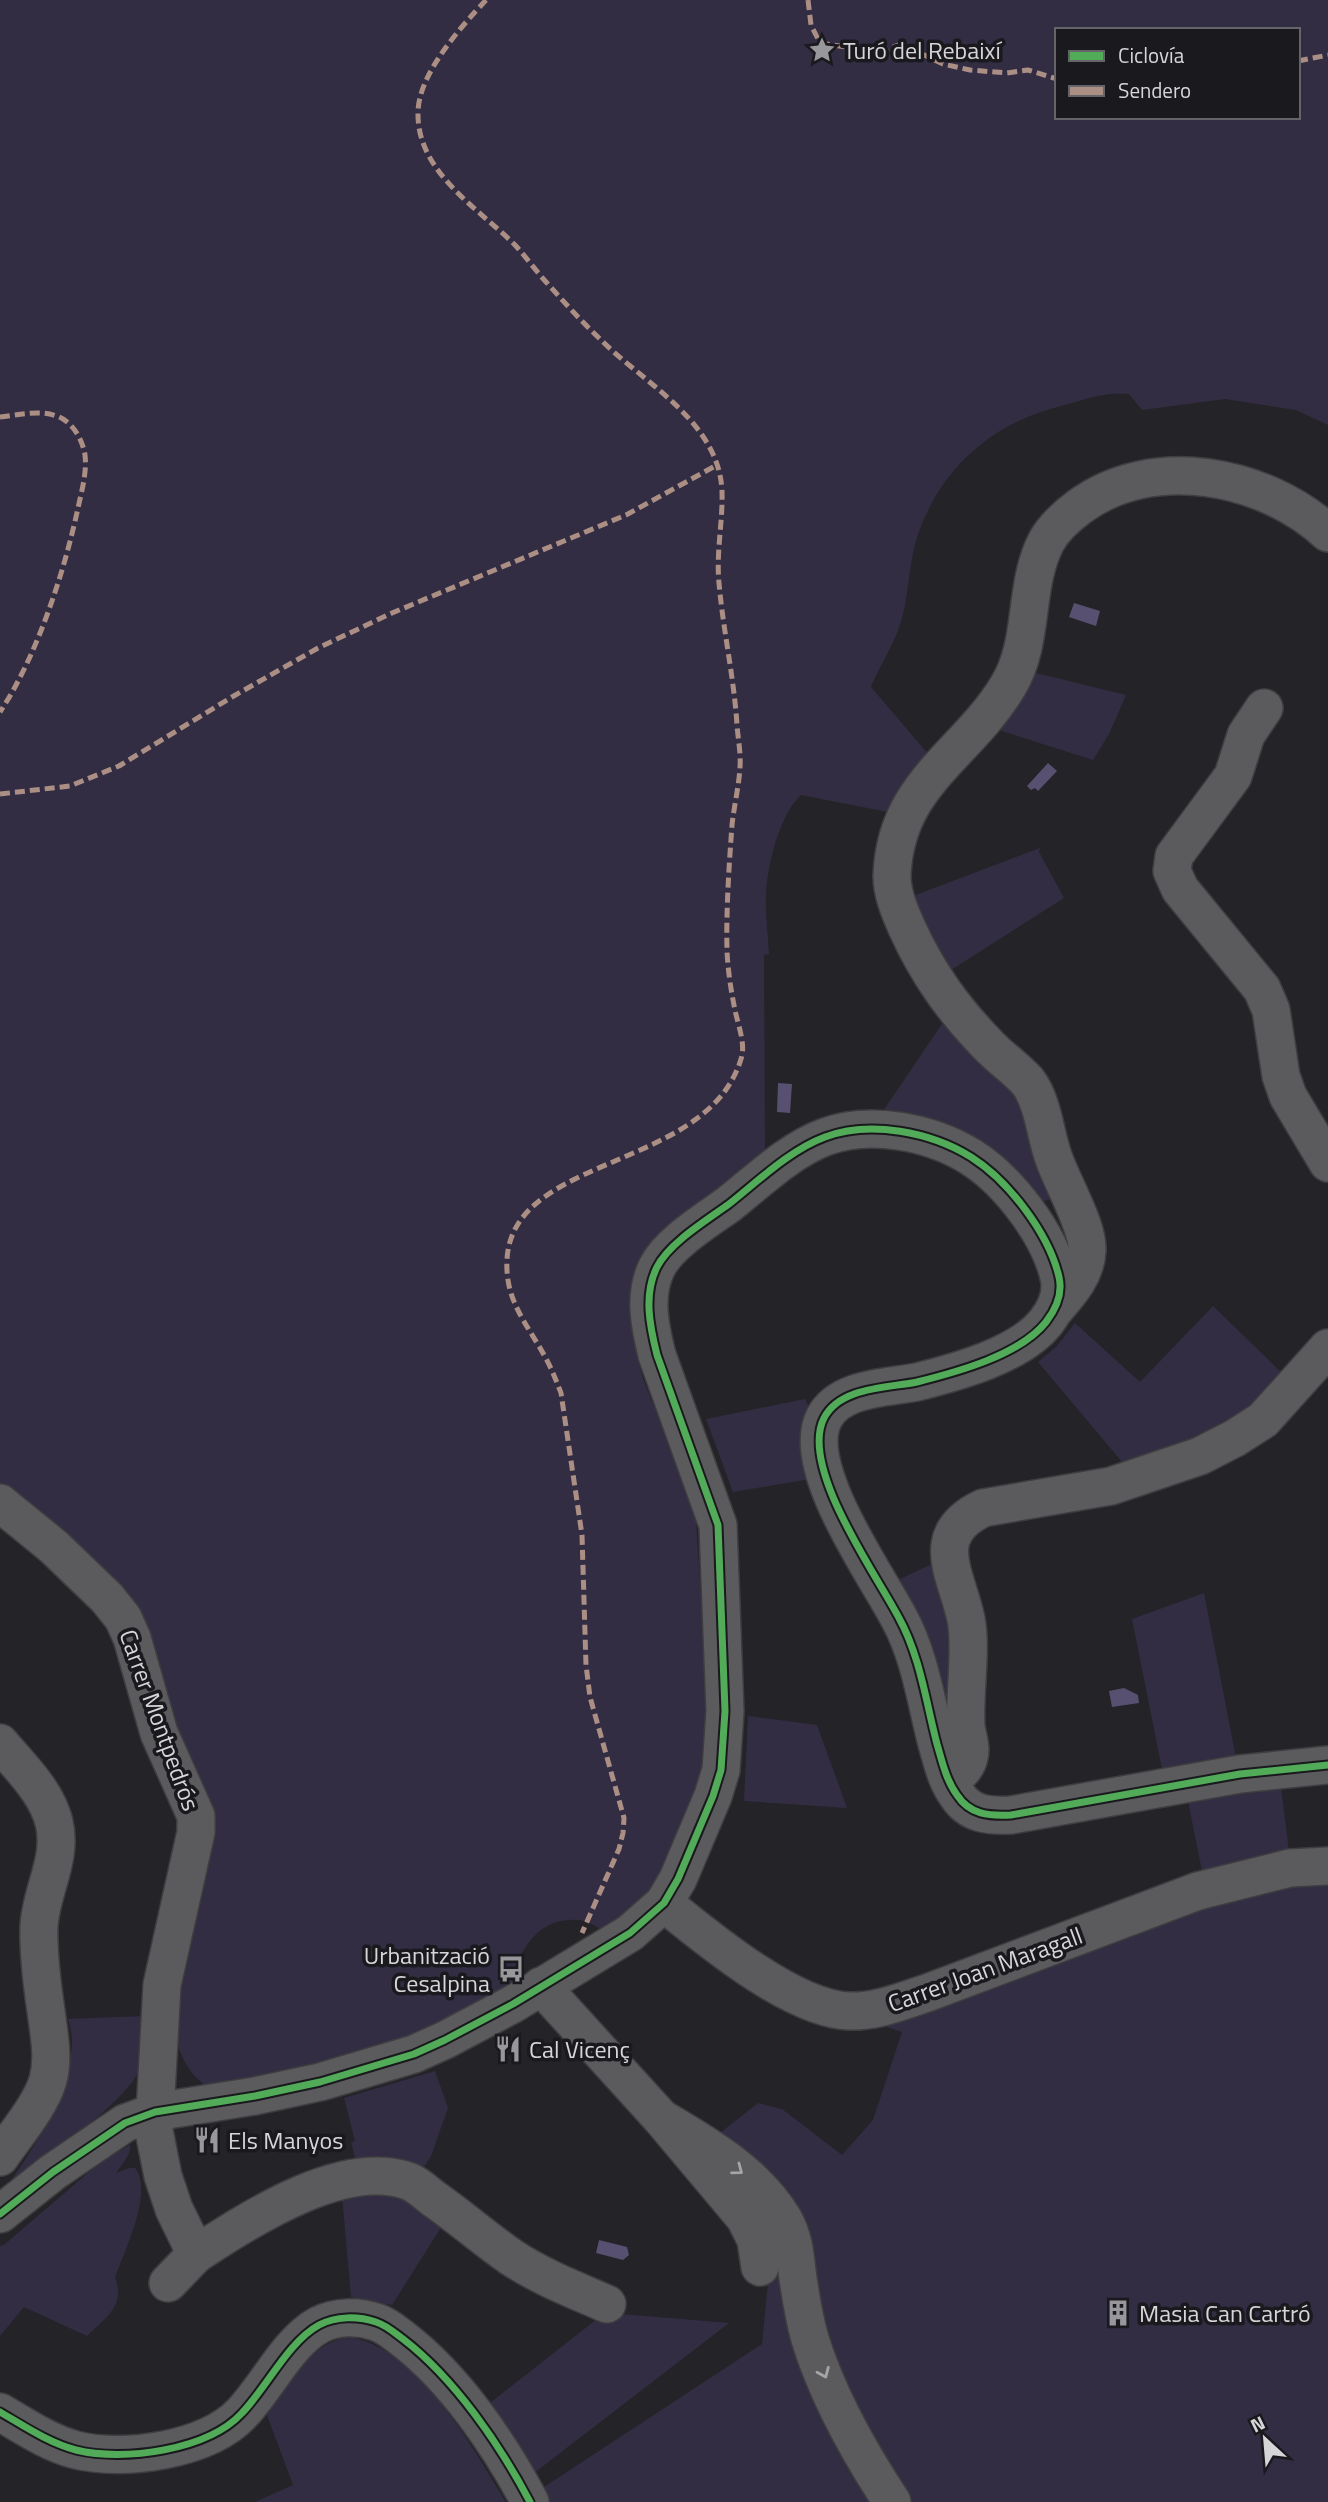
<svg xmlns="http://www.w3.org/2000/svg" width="1328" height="2502" viewBox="0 0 1328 2502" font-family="'Titillium Web',sans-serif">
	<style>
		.green { fill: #332d44; fill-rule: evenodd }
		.water { fill: #585070 }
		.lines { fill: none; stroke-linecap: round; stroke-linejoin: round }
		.minor-casing { stroke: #3e3d40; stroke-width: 40 }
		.minor { stroke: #5b5b5d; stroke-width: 37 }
		.quiet { stroke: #ac8f84; stroke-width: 5; stroke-dasharray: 10 5; stroke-linecap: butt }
		.cycleway-casing { stroke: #1a191e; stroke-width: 11 }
		.cycleway { stroke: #51ab58; stroke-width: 7 }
		.oneway { stroke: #a5a5a7 }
		.labels { text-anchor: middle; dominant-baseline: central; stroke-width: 7; stroke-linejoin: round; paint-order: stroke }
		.poi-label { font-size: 24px; fill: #d6d6d9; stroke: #1a191e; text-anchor: start }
		.street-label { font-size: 24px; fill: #d6d6d9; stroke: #1a191e }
	</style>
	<rect width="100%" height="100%" fill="#242327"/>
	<g class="green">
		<path d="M 0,0 L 1328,0 L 1328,425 L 1296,410 L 1225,399 L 1142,410 L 1129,394 C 1107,391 1083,400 1061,406 C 991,423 937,471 916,541 C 909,565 909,590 903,614 C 897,641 881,662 871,687 L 929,755 L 893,813 L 801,795 C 780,814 768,863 766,892 C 765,913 768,934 769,954 L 764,955 L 765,1153 L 633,1317 L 635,1347 L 643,1379 L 695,1507 L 710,1728 L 702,1783 L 663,1878 L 613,1937 C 603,1931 591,1921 579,1920 C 534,1916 515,1957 509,1994 L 420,2041 L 210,2088 C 184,2073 178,2048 171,2020 L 182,1747 L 121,1589 L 94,1559 L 0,1484 ZM 1057,30 L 1298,30 L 1298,117 L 1057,117 Z"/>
		<path d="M 1032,672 L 1126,695 L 1109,734 L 1093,760 L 996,729 Z"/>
		<path d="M 1040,848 L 1039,852 L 1064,898 L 948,972 L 937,956 L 913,896 Z"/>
		<path d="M 946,1018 L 1017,1094 L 1048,1187 L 1049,1200 L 1042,1201 L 1025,1183 L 883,1111 Z"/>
		<path d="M 1213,1306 L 1285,1376 L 1235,1422 L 1128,1469 L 1038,1362 L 1056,1347 L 1075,1323 L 1140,1382 Z"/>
		<path d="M 805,1399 L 809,1407 C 793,1428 804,1455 811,1479 L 733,1492 L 706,1419 Z"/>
		<path d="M 938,1561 L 951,1619 L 960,1747 L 898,1580 Z"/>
		<path d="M 1204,1593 L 1236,1758 L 1162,1769 L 1132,1619 Z"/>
		<path d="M 748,1716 L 817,1725 L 847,1808 L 744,1801 Z"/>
		<path d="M 1281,1787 L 1290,1860 L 1203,1876 L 1188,1801 Z"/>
		<path d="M 1328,1874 L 1328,2502 L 548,2502 L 544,2487 L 762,2344 L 774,2222 L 715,2137 L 758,2103 L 782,2109 L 842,2155 L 873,2120 L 902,2032 L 878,2024 L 1142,1919 Z"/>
		<path d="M 146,2016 C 144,2033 145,2053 139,2070 C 128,2101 32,2168 3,2192 C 30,2156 73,2087 72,2040 C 72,2033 70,2026 68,2019 Z"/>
		<path d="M 435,2071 L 448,2108 L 431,2156 L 419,2175 L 357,2165 L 351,2142 L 355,2141 L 344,2098 Z"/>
		<path d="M 130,2145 C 131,2155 122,2164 116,2173 L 129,2168 L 135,2168 C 154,2192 124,2251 115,2278 C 126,2306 105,2318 87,2336 L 24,2307 L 0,2336 L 0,2246 L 5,2244 L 102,2161 Z"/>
		<path d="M 366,2192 L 405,2197 L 445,2221 L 392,2305 L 351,2297 L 342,2195 Z"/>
		<path d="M 621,2314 L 729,2323 L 534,2473 L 490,2403 L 597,2319 L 609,2322 Z"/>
		<path d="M 348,2337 C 417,2346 472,2447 506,2502 L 255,2502 L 293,2485 L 267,2415 C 287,2387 310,2342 348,2337 Z"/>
	</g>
	<g class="water">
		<path d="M 1074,603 L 1100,611 L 1096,626 L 1069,617 Z"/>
		<path d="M 1048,763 L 1057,771 L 1038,791 L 1035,788 L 1031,790 L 1027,786 Z"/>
		<path d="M 778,1083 L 792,1084 L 790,1113 L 777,1112 Z"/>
		<path d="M 1124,1688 L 1138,1695 L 1139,1703 L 1112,1707 L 1109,1691 Z"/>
		<path d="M 599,2240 L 627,2247 L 629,2255 L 623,2260 L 596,2253 Z"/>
	</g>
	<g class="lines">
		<g class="minor-casing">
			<g id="minor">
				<path d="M 1264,708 L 1246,735 L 1233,776 L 1174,856 L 1172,871 L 1180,889 L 1262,989 L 1271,1010 L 1281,1076 L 1288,1096 L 1328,1163"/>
				<path d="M 1056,1308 C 1070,1292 1086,1274 1087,1251 C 1089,1227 1061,1181 1053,1156 C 1045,1133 1043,1102 1028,1082 C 1017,1069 1000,1058 988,1045 C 953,1009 928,974 907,928 C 900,912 892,894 892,876 C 895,783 966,756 1008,686 C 1035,642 1023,587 1046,542 C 1053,529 1067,516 1079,507 C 1152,453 1264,474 1328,533"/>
				<path d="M 0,1503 L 54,1547 L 107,1598 L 123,1618 L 132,1638 L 159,1733 L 196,1816 L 196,1832 L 162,1985 L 154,2131 L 163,2176 L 174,2209 L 196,2254 C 249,2220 342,2158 408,2181 C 417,2184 426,2193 434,2199 C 460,2217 485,2239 511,2257 C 541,2277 575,2290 607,2304"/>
				<path d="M 0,1743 C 20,1767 46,1791 54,1822 C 63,1859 41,1890 39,1926 C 38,1954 42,1984 46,2011 C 49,2034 54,2058 48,2080 C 41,2105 15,2135 0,2157"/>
				<path d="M 950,1782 C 957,1775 967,1768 969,1757 C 972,1747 967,1736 966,1726 C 964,1693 972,1649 966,1619 C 956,1573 927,1535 983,1508 L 1111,1486 L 1200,1456 L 1235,1438 L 1263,1420 L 1328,1348"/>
				<path d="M 664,1903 C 707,1938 792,2009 849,2011 C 876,2012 902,2001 927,1993 L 1198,1891 L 1290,1868 L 1328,1866"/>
				<path d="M 541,1986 L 661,2118 L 745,2218 L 756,2240 L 760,2267"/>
				<path d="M 661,2118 C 707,2145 756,2173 784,2220 C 793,2236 795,2252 797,2271 C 800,2293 804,2318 810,2339 C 828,2397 859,2452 892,2502"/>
				<path d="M 0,2214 L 53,2172 L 125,2123 L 155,2112 L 255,2096 L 320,2082 L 414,2054 L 445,2040 L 513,2004 L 630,1933 L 664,1903 L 678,1879 L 713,1796 L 721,1770 L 725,1711 L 718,1525 L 657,1355 C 650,1327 643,1295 657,1267 C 669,1243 707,1220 729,1204 C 758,1181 790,1150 825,1137 C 870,1120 931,1132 971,1157 C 1009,1181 1049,1234 1059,1277 C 1063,1294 1056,1309 1046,1322 C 1020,1355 957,1372 917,1382 C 887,1388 840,1387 824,1418 C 799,1467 876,1574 899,1618 C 920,1656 926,1702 937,1744 C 942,1761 946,1780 957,1795 C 970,1815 989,1816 1011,1815 L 1240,1774 L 1328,1765"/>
				<path d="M 168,2283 L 196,2254"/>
				<path d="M 0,2412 C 24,2426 49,2443 76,2450 C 124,2462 208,2450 242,2413 C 267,2387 288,2342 319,2325 C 336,2316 358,2316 376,2322 C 386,2325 395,2333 403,2339 C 455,2379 500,2445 530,2502"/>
			</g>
		</g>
		<use href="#minor" class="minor"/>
		<g class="quiet">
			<path d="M 486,0 C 461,27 418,74 418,113 C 417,172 478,208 515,245 C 526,257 536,271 547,283 C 564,302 581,321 599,338 C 643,383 719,421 722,491 C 723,521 716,552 719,583 C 723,630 734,677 737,725 C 738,739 741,753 740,767 C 739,786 734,806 732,825 C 729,867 726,910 727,951 C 728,971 731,991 735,1010 C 738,1025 746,1044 741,1059 C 705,1178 489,1151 508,1280 C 512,1308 531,1331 544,1355 C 551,1367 556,1380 561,1393 L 582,1535 L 586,1665 L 590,1697 L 624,1818 L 623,1833 L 619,1849 L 582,1933"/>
			<path d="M 808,0 L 811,25 L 820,43 L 880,52 L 901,44 L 943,64 L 970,70 L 1007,73 L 1028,70 L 1057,79"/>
			<path d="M 1298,61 L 1328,55"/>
			<path d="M 0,417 C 20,415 44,408 63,419 C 75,426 83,442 85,455 C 87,472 82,490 78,508 C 64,573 37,656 0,712"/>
			<path d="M 0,794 L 70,786 L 119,766 L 232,697 L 318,648 L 392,613 L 626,515 L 717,465"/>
		</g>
		<g class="cycleway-casing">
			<g id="cycleway">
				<path d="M 0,2214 L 53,2172 L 125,2123 L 155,2112 L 255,2096 L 320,2082 L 414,2054 L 445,2040 L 513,2004 L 630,1933 L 664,1903 L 678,1879 L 713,1796 L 721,1770 L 725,1711 L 718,1525 L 657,1355 C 650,1327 643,1295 657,1267 C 669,1243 707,1220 729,1204 C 758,1181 790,1150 825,1137 C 870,1120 931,1132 971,1157 C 1009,1181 1049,1234 1059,1277 C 1063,1294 1056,1309 1046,1322 C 1020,1355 957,1372 917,1382 C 887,1388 840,1387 824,1418 C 799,1467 876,1574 899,1618 C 920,1656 926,1702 937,1744 C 942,1761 946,1780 957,1795 C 970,1815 989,1816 1011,1815 L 1240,1774 L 1328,1765"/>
				<path d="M 0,2412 C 24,2426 49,2443 76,2450 C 124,2462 208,2450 242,2413 C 267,2387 288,2342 319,2325 C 336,2316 358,2316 376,2322 C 386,2325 395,2333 403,2339 C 455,2379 500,2445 530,2502"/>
			</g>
		</g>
		<use href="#cycleway" class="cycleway"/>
	</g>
	<defs><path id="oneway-chevron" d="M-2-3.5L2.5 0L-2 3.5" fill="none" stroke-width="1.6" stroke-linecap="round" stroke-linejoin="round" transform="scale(1.75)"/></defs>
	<g class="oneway">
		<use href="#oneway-chevron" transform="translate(738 2170) rotate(37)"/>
		<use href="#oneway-chevron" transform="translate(824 2373) rotate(67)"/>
	</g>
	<defs>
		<g id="sight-bare" transform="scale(2.1)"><path d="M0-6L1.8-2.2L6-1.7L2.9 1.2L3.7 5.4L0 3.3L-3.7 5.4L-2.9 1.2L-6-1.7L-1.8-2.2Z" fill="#98979b" stroke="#1a191e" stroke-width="2.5" paint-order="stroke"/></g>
		<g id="bus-bare" transform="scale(2.1)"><path d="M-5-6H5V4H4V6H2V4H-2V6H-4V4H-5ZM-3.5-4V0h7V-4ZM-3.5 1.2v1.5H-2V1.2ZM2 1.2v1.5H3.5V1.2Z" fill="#98979b" stroke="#1a191e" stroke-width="2.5" paint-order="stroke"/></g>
		<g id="restaurant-bare" transform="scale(2.1)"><path d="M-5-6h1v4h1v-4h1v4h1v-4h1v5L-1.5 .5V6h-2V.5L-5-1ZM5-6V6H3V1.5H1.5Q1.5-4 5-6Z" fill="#98979b" stroke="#1a191e" stroke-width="2.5" paint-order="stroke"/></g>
		<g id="building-bare" transform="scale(2.1)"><path d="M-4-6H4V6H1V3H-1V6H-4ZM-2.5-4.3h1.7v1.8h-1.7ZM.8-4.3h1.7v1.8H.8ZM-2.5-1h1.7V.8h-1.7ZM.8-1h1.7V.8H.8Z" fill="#98979b" stroke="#1a191e" stroke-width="2.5" paint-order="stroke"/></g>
	</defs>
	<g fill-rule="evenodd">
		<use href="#sight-bare" x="822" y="50"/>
		<use href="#bus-bare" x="511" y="1969"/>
		<use href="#restaurant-bare" x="508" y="2049"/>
		<use href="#restaurant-bare" x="207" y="2140"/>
		<use href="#building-bare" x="1118" y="2313"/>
	</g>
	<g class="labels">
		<g class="poi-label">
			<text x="843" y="50">Turó del Rebaixí</text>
			<text x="490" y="1955" text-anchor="end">Urbanització<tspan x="490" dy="28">Cesalpina</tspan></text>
			<text x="529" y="2049">Cal Vicenç</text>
			<text x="228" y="2140">Els Manyos</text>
			<text x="1139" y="2313">Masia Can Cartró</text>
		</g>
		<g class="street-label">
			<text transform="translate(160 1720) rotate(70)">Carrer Montpedrós</text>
			<text transform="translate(985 1969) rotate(-20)">Carrer Joan Maragall</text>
		</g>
	</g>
	<rect x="1055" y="28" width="245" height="91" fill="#1a191e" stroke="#656569" stroke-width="2"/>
	<rect x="1069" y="51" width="35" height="10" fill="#51ab58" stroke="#656569" stroke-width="2"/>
	<text x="1118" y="63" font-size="21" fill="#d6d6d9">Ciclovía</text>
	<rect x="1069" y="86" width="35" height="10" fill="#ac8f84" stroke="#656569" stroke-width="2"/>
	<text x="1118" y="98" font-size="21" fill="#d6d6d9">Sendero</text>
	<g transform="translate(1265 2439) rotate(334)" stroke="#1a191e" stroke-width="5" paint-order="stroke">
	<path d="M0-5L12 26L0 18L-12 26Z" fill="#d6d6d9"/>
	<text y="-10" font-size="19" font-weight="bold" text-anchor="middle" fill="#d6d6d9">N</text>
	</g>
</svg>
